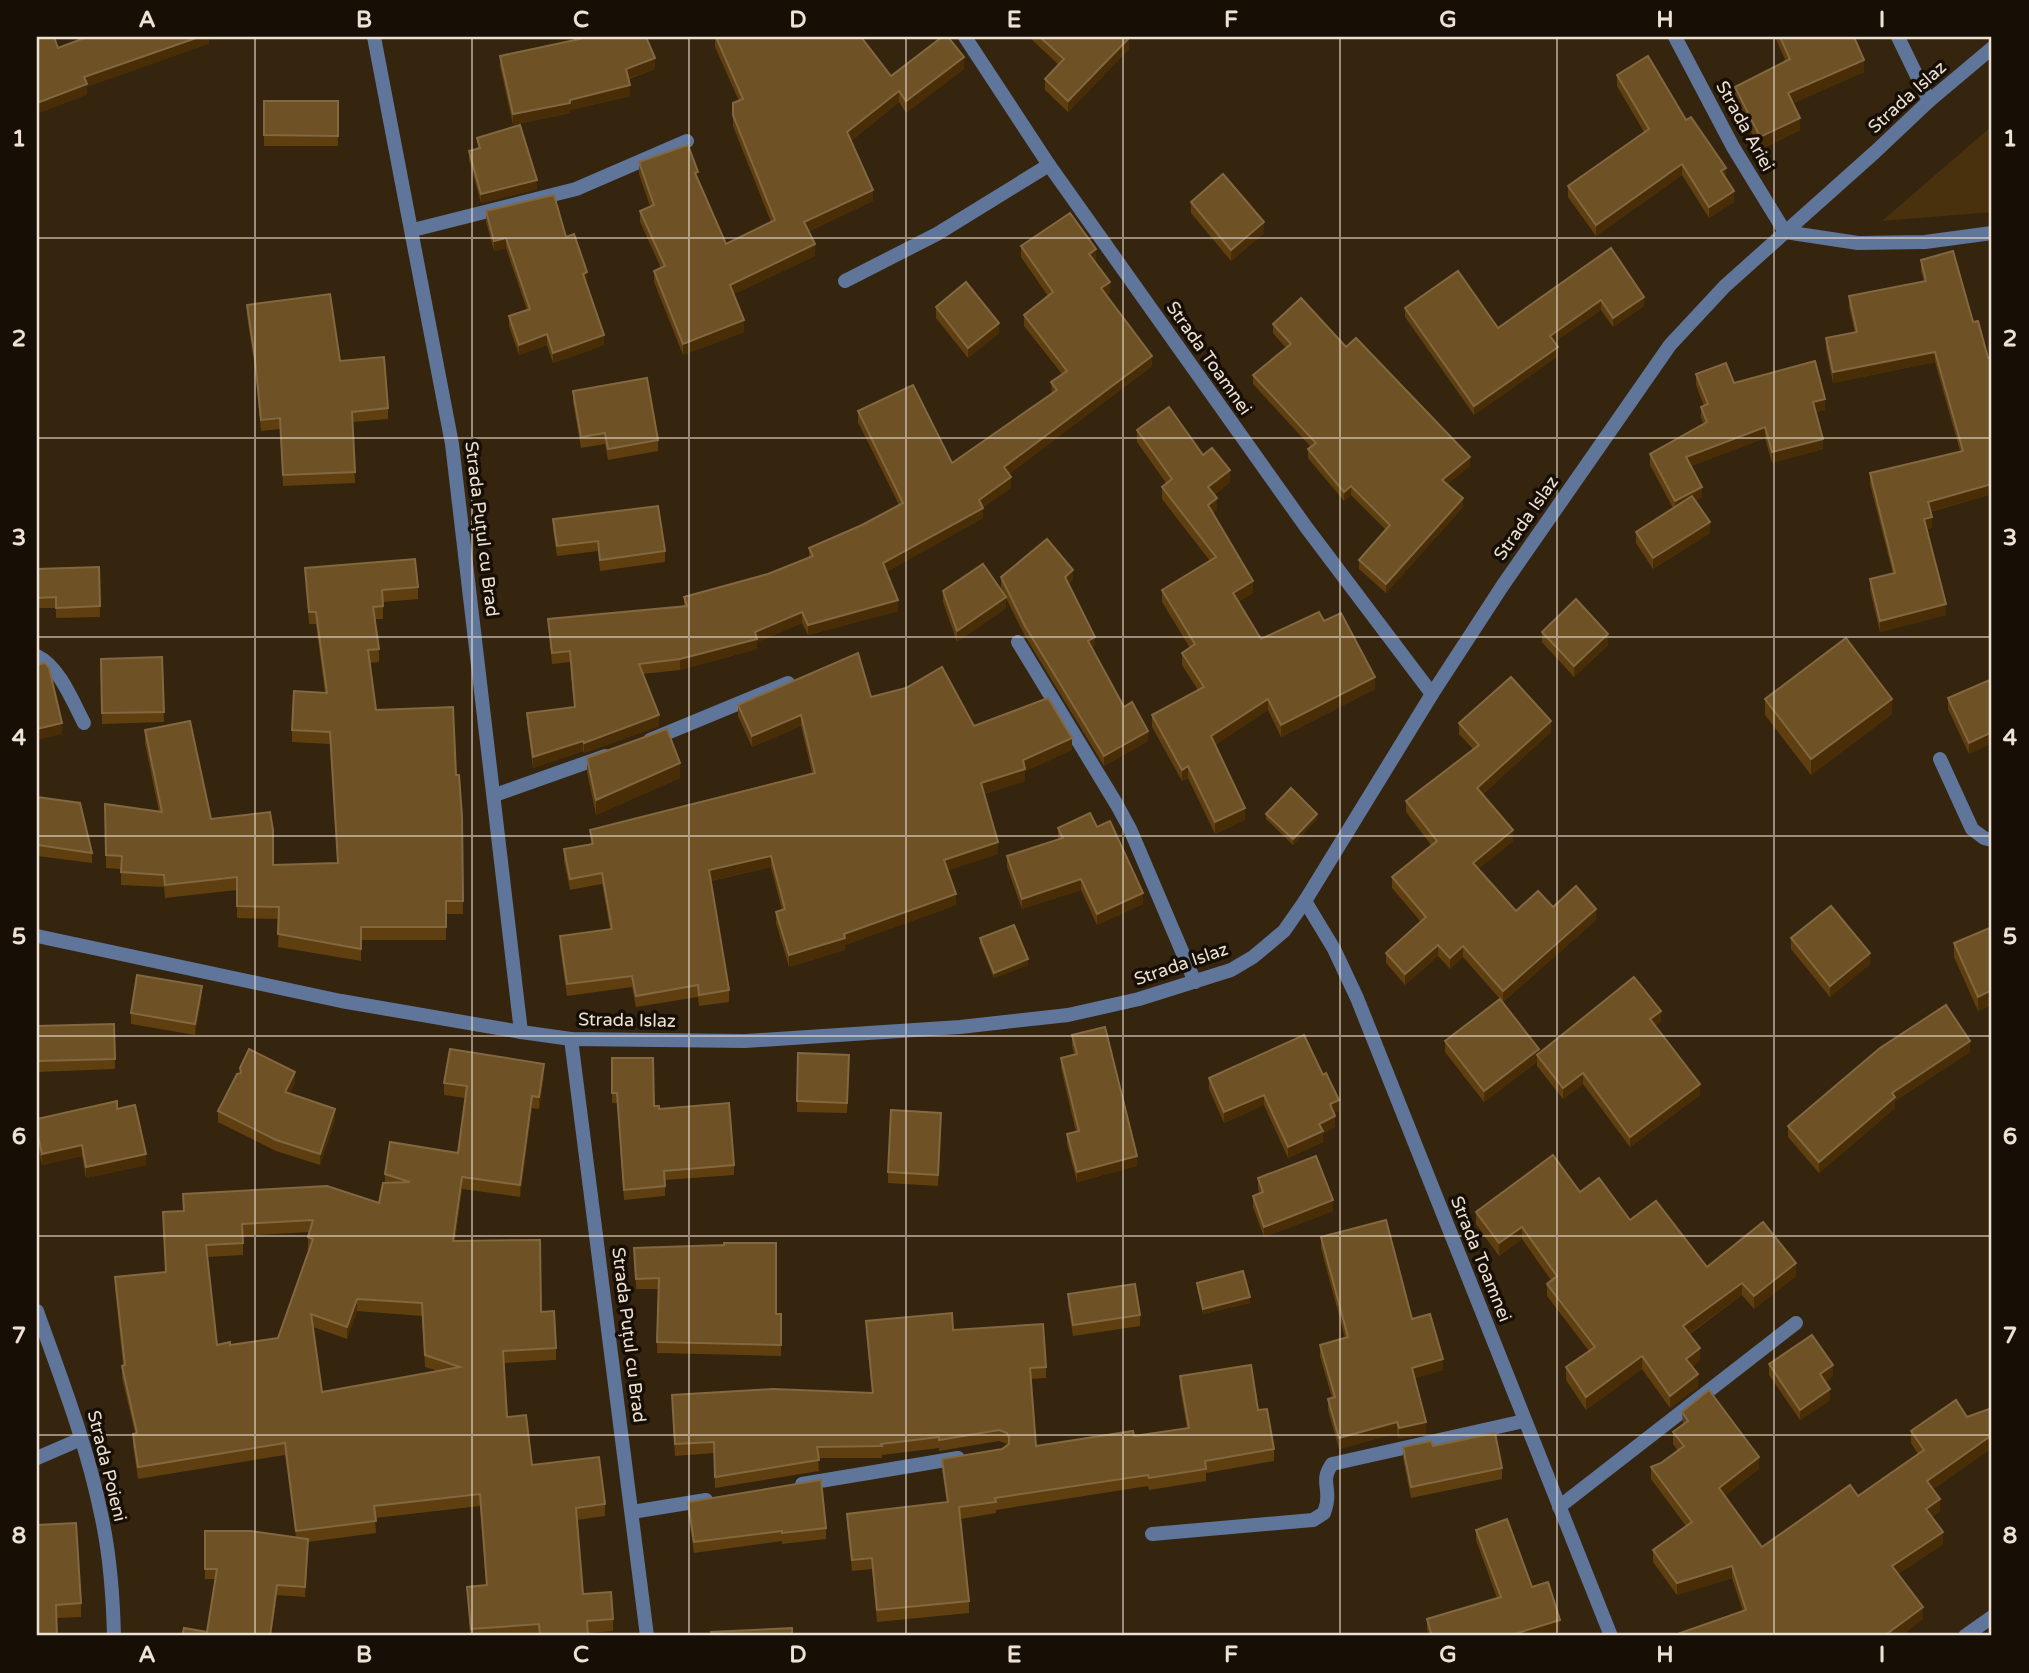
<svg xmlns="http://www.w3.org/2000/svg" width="2029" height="1673" viewBox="0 0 2029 1673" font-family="'Varela Round',sans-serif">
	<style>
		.green { fill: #4a310e }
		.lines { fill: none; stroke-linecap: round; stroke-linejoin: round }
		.service { stroke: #5f7599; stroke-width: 14 }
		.minor { stroke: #5f7599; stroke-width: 14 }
		.wall { fill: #5f3f0f; fill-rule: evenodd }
		.shaded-wall { fill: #482d06 }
		.building { fill: #6e5124; stroke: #826840; stroke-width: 2; fill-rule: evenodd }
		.grid { fill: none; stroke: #eee2d5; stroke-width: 2; stroke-opacity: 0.55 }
		.labels { text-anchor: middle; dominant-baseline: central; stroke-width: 7; stroke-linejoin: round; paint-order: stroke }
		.street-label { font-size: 18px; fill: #eee2d5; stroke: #170f06 }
		.neatline { fill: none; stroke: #eee2d5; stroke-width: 2.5 }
		.grid-label { font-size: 23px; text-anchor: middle; font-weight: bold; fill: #eee2d5 }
	</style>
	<rect width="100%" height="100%" fill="#35240e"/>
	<path class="green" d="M 1992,126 L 1992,212 L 1882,221 Z"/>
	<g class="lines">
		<g class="service">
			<path d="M 802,1484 L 958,1458"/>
			<path d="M 632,1512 L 706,1500"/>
		</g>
		<g class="minor">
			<path d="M 374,37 L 452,444 L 521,1032"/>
			<path d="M 965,37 L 1049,165 L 1306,527 L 1432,694"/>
			<path d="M 1675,37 L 1733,147 L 1785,232"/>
			<path d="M 1898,37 L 1929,101"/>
			<path d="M 413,230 L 576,189 L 687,141"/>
			<path d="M 1785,232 L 1858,243 L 1925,242 L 1992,233"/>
			<path d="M 845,281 L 937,234 L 1049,165"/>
			<path d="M 1018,642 L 1117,805 L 1130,829 L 1195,982"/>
			<path d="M 37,656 C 59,666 73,702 84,723"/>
			<path d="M 650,740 L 788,683"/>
			<path d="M 1940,759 L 1972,829 L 1984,838 L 1992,840"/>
			<path d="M 495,795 L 605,756"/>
			<path d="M 1305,901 L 1334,949 L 1357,998 L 1611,1636"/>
			<path d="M 37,936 L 341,1001 L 521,1032 L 571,1039 L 745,1041 L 960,1027 L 1068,1015 L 1139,999 L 1231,970 L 1253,957 L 1284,931 L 1305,901 L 1432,694 L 1503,585 L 1670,345 L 1725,286 L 1875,152 L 1929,101 L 1992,48"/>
			<path d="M 571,1039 L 647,1636"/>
			<path d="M 37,1311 C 61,1378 87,1445 101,1514 C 110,1554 113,1596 114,1636"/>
			<path d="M 37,1458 L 81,1439"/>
			<path d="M 1559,1507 L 1796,1323"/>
			<path d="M 1152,1534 L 1313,1520 L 1324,1513 C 1325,1509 1327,1505 1327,1501 C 1329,1485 1321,1480 1332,1464 L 1524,1421"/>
			<path d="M 1965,1636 L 1992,1617"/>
		</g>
	</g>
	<g class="wall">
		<path d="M 577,37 L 646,37 L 655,69 L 629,79 L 630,96 L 570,110 L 570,113 L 513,125 L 500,66 L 500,56 L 578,40 Z"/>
		<path d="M 715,37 L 864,37 L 862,38 L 891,76 L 964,69 L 906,113 L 899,102 L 851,141 L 873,201 L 809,231 L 815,256 L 734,294 L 744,332 L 683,355 L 654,282 L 654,271 L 661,268 L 640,222 L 640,211 L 650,206 L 639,174 L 639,162 L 698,180 L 726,244 L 771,222 L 733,126 L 733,103 L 739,101 L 715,47 Z"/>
		<path d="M 1029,37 L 1129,37 L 1129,49 L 1068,112 L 1045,90 L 1045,79 L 1059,65 Z"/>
		<path d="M 1775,37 L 1854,37 L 1864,72 L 1793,103 L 1800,130 L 1760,150 L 1735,100 L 1735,87 L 1786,62 Z"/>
		<path d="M 1617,75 L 1686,120 L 1726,179 L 1734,202 L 1709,218 L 1682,175 L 1596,236 L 1568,197 L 1568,186 L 1644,132 L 1617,86 Z"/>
		<rect x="264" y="101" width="74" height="45"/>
		<path d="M 477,138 L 537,189 L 481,203 L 469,160 L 469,151 L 478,149 Z"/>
		<path d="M 1191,202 L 1264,233 L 1231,261 L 1191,213 Z"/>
		<path d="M 486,211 L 566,237 L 587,283 L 586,283 L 604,345 L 553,363 L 547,345 L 519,355 L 509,326 L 509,316 L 527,310 L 506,248 L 494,251 L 486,222 Z"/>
		<path d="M 1021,246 L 1096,260 L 1094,261 L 1110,292 L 1106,295 L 1152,366 L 1009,474 L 1011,488 L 983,507 L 983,518 L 886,572 L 898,611 L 808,635 L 802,623 L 757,642 L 757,649 L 680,670 L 643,674 L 659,726 L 584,753 L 583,751 L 533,768 L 527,724 L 527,713 L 574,707 L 570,662 L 552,664 L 548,619 L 684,606 L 684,597 L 768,574 L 809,558 L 809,548 L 862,525 L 899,505 L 858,422 L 858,411 L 952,463 L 1052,394 L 1051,382 L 1062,374 L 1024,326 L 1024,315 L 1048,296 L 1021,257 Z"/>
		<path d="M 1611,248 L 1644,306 L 1613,327 L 1601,310 L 1554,342 L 1558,356 L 1474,415 L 1405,317 L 1405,308 L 1498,328 Z"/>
		<path d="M 1921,260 L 1992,494 L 1930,512 L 1932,528 L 1927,529 L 1946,615 L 1880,632 L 1870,590 L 1870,579 L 1893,574 L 1870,484 L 1870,473 L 1960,451 L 1935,362 L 1833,383 L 1826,349 L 1826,338 L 1855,333 L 1849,307 L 1849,296 L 1924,282 L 1921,271 Z"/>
		<path d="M 247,305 L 340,361 L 388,408 L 388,419 L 353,422 L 355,483 L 283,486 L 280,429 L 261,431 L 255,369 L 247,316 Z"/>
		<path d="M 936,307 L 999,333 L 968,358 L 936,318 Z"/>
		<path d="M 1273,324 L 1346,347 L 1470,466 L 1447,484 L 1463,507 L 1386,593 L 1359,569 L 1359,560 L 1386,530 L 1351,495 L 1344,501 L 1308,458 L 1308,449 L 1311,447 L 1253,384 L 1253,375 L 1286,348 L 1273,333 Z"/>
		<path d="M 1696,374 L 1734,383 L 1825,410 L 1816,412 L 1823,449 L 1772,463 L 1765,438 L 1691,466 L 1702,497 L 1695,501 L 1710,533 L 1653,569 L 1636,543 L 1636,532 L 1673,508 L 1650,465 L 1650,454 L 1704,424 L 1701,418 L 1701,407 L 1704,406 L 1696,385 Z"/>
		<path d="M 573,391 L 658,440 L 658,451 L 608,460 L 605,444 L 581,448 L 573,402 Z"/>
		<path d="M 1137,430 L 1203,455 L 1230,482 L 1214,495 L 1217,510 L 1213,513 L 1253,593 L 1239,601 L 1261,639 L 1324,621 L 1375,689 L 1281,737 L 1268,710 L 1215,745 L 1245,820 L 1215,834 L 1188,778 L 1182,781 L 1152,727 L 1152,715 L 1198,690 L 1182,665 L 1182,653 L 1190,648 L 1162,602 L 1162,590 L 1210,561 L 1162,499 L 1162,487 L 1166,483 L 1137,442 Z"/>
		<path d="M 553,519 L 665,551 L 665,562 L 600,571 L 598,551 L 557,556 L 553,530 Z"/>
		<path d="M 99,567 L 100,617 L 56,618 L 56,608 L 37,608 L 37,569 Z"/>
		<path d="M 305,568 L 418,587 L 418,599 L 383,602 L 383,619 L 375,619 L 379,649 L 379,662 L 370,663 L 376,710 L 456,775 L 462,816 L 463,914 L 446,914 L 446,940 L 361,940 L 361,961 L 278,947 L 279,919 L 237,918 L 237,890 L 165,898 L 164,887 L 121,885 L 121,869 L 106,868 L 105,804 L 159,812 L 145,743 L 145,730 L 211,819 L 273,865 L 338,863 L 330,744 L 292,742 L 292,730 L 325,693 L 316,624 L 309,624 Z"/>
		<path d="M 1001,577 L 1073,580 L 1068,584 L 1095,646 L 1092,648 L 1124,707 L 1148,741 L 1104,766 L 1025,636 L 1006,598 L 1006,608 L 957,642 L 943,602 L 943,591 L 1006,597 L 1001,587 Z"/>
		<path d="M 1542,632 L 1608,645 L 1574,677 L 1542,642 Z"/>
		<path d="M 162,657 L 164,722 L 102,724 L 101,659 Z"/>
		<path d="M 1992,679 L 1992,743 L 1969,754 L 1948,709 L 1948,698 Z"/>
		<path d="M 871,697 L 974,726 L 1072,750 L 1025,771 L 1025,781 L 984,794 L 998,854 L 948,870 L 956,905 L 845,945 L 845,950 L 789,967 L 776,923 L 776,912 L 782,910 L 771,867 L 711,881 L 729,990 L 729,1002 L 699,1006 L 698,997 L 636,1007 L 632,987 L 567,996 L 560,948 L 560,936 L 610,929 L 602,884 L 570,890 L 564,861 L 564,849 L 591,844 L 590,830 L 812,773 L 801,726 L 752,747 L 738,716 L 738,705 Z"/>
		<path d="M 1765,699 L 1892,714 L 1811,775 L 1765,715 Z"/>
		<path d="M 1459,723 L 1551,732 L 1483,794 L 1513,841 L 1478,869 L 1516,911 L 1553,907 L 1596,920 L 1503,1002 L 1539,1054 L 1661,1021 L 1655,1026 L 1700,1095 L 1630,1147 L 1583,1084 L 1563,1099 L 1537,1066 L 1537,1062 L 1484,1102 L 1445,1052 L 1445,1041 L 1500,999 L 1463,957 L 1450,969 L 1438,956 L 1405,985 L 1386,963 L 1386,953 L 1421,922 L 1392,888 L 1392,877 L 1431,845 L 1406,812 L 1406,801 L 1473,749 L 1459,734 Z"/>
		<path d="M 587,758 L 680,778 L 596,815 L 587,772 Z"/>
		<path d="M 37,797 L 92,853 L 92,863 L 37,856 Z"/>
		<path d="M 1266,814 L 1317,819 L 1293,845 L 1266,819 Z"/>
		<path d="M 1097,827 L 1143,904 L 1097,925 L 1081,890 L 1022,909 L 1007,867 L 1007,856 L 1058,839 L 1058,828 Z"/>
		<path d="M 1992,927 L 1992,1005 L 1978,1011 L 1954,957 L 1954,943 Z"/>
		<path d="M 980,938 L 1028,965 L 994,978 L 980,943 Z"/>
		<path d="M 1791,938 L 1870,964 L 1830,997 L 1791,949 Z"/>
		<path d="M 202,996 L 195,1035 L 131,1024 L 131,1013 Z"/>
		<path d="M 114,1024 L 115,1069 L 37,1072 L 37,1026 Z"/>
		<path d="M 1072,1035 L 1137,1166 L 1077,1182 L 1067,1144 L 1067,1134 L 1076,1132 L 1061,1068 L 1061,1058 L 1074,1054 L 1072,1045 Z"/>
		<path d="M 1970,1052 L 1895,1101 L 1895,1108 L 1819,1173 L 1788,1137 L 1788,1126 Z"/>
		<path d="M 798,1053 L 849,1055 L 847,1113 L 797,1112 Z"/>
		<path d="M 612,1058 L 654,1106 L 734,1165 L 734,1175 L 665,1180 L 665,1196 L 624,1200 L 617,1103 L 612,1103 Z"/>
		<path d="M 240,1068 L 295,1083 L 289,1094 L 335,1120 L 320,1165 L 276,1151 L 218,1122 L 218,1111 L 240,1073 Z"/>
		<path d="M 544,1076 L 539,1109 L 532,1108 L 520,1197 L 462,1189 L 455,1241 L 541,1312 L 556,1348 L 556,1360 L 504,1363 L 507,1417 L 532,1465 L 605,1504 L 605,1516 L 577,1520 L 583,1594 L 613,1619 L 613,1631 L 588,1633 L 588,1636 L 470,1636 L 467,1587 L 486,1585 L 480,1506 L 375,1518 L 376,1533 L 308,1542 L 305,1597 L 277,1595 L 271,1636 L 182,1636 L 207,1632 L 215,1579 L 205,1579 L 205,1531 L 296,1537 L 285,1455 L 138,1479 L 133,1446 L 133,1434 L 135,1433 L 122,1378 L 122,1366 L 123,1365 L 115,1289 L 115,1277 L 166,1272 L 163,1212 L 183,1211 L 183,1194 L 379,1203 L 385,1183 L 385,1174 L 458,1153 L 465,1098 L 444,1095 L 444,1083 ZM 310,1232 L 308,1237 L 308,1249 L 309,1250 L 278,1338 L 230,1345 L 217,1345 L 207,1257 L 243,1255 L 243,1236 ZM 357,1311 L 422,1316 L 425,1367 L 438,1371 L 322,1392 L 313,1327 L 347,1339 Z"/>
		<path d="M 1209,1078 L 1339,1111 L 1334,1113 L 1335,1127 L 1323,1133 L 1323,1142 L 1288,1158 L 1264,1105 L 1224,1123 L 1209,1089 Z"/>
		<path d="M 117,1109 L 146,1165 L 86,1178 L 82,1156 L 42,1165 L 37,1141 L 37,1119 Z"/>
		<path d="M 941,1124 L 938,1186 L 888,1183 L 888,1172 Z"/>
		<path d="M 1258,1178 L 1333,1211 L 1264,1237 L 1253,1207 L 1253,1196 L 1260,1194 L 1258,1189 Z"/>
		<path d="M 1580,1192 L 1707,1267 L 1796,1276 L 1754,1309 L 1742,1295 L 1690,1334 L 1700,1360 L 1692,1367 L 1698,1387 L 1670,1408 L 1642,1369 L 1586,1410 L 1566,1380 L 1566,1367 L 1589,1351 L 1547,1296 L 1547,1284 L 1551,1280 L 1522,1239 L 1499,1256 L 1476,1224 L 1476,1212 Z"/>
		<path d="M 1321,1237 L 1412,1319 L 1443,1370 L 1415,1378 L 1426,1433 L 1399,1439 L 1397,1433 L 1339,1449 L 1328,1410 L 1328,1399 L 1332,1398 L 1320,1356 L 1320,1345 L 1345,1338 L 1321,1248 Z"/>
		<path d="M 634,1248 L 776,1314 L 781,1314 L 781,1356 L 657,1353 L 658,1289 L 636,1289 Z"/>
		<path d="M 1197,1283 L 1250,1303 L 1203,1314 L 1197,1288 Z"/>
		<path d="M 1068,1294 L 1140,1315 L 1140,1326 L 1073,1336 L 1068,1305 Z"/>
		<path d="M 866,1321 L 953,1330 L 1046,1367 L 1046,1378 L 1031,1379 L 1036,1446 L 1134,1436 L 1187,1428 L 1180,1388 L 1180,1376 L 1258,1410 L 1274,1449 L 1274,1461 L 1206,1473 L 1206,1481 L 1149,1490 L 1148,1486 L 996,1510 L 996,1513 L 961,1519 L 969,1601 L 969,1613 L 877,1622 L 872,1569 L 852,1571 L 847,1525 L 847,1514 L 947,1502 L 942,1470 L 942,1459 L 1002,1449 L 1007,1444 L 999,1441 L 939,1451 L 939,1448 L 882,1455 L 882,1458 L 818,1458 L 819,1471 L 715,1488 L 714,1453 L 675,1456 L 672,1406 L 672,1395 L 872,1393 L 866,1332 Z"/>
		<path d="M 1769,1364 L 1833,1376 L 1825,1382 L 1830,1400 L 1800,1420 L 1769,1375 Z"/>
		<path d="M 1992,1408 L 1992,1448 L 1933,1489 L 1940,1511 L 1932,1517 L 1943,1544 L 1898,1574 L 1923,1619 L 1901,1636 L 1672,1636 L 1743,1611 L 1732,1578 L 1677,1595 L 1653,1562 L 1653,1550 L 1686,1526 L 1651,1479 L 1651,1467 L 1661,1463 L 1678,1451 L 1673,1444 L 1673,1432 L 1683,1425 L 1682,1412 L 1759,1469 L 1724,1496 L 1762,1547 L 1858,1496 L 1918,1454 L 1911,1443 L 1911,1431 L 1967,1417 Z"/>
		<path d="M 1433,1446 L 1502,1468 L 1502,1479 L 1411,1498 L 1403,1458 L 1403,1447 Z"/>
		<path d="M 688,1502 L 826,1528 L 826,1539 L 782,1544 L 782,1541 L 694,1553 L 688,1512 Z"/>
		<path d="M 37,1525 L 81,1603 L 81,1617 L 57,1618 Z"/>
		<path d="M 1476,1530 L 1532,1587 L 1560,1631 L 1543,1636 L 1429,1636 L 1427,1630 L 1427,1619 L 1497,1598 L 1476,1540 Z"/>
	</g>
	<g class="shaded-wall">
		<path d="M 199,37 L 209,37 L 209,44 L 87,87 L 87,95 L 37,114 L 37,103 L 84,77 Z"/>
		<path d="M 1129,38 L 1129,49 L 1068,112 L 1068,101 Z"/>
		<path d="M 964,57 L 964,69 L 906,113 L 906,101 Z"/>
		<path d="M 655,58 L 655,69 L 626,79 L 626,69 Z"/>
		<path d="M 1864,60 L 1864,72 L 1788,106 L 1788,93 Z"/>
		<path d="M 630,85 L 630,96 L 570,110 L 570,113 L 513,125 L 513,114 Z"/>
		<path d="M 899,91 L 899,102 L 847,144 L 847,132 Z"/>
		<path d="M 1800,118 L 1800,130 L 1760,150 L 1760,137 Z"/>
		<path d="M 1682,164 L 1682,175 L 1596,236 L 1596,225 Z"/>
		<path d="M 1726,168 L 1726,179 L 1721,171 Z"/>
		<path d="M 537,180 L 537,189 L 481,203 L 481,194 Z"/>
		<path d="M 873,190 L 873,201 L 804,233 L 804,222 Z"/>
		<path d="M 1734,191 L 1734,202 L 1709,218 L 1709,207 Z"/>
		<path d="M 1264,222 L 1264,233 L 1231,261 L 1231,250 Z"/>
		<path d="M 506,238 L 506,248 L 494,251 L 494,241 Z"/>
		<path d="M 815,244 L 815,256 L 730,296 L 730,285 Z"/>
		<path d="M 1096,249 L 1096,260 L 1089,264 L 1089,254 Z"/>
		<path d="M 587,272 L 587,283 L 583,284 L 583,274 Z"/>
		<path d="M 1110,282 L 1110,292 L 1101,299 L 1101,288 Z"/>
		<path d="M 1644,297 L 1644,306 L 1613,327 L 1613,318 Z"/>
		<path d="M 1601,300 L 1601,310 L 1550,345 L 1550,336 Z"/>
		<path d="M 744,320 L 744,332 L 683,355 L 683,344 Z"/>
		<path d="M 999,323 L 999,333 L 968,358 L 968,348 Z"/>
		<path d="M 547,334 L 547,345 L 519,355 L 519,345 Z"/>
		<path d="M 604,335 L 604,345 L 553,363 L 553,353 Z"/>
		<path d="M 1558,347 L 1558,356 L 1474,415 L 1474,406 Z"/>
		<path d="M 1935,352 L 1935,362 L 1833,383 L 1833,372 Z"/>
		<path d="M 1152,356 L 1152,366 L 1004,478 L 1004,467 Z"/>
		<path d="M 1825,399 L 1825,410 L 1813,413 L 1813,402 Z"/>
		<path d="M 1765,427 L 1765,438 L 1686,468 L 1686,457 Z"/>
		<path d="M 1823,439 L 1823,449 L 1772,463 L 1772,452 Z"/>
		<path d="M 1470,457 L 1470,466 L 1442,489 L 1442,480 Z"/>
		<path d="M 1230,470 L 1230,482 L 1208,499 L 1208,487 Z"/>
		<path d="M 1011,477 L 1011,488 L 980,510 L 983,508 L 983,518 L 883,574 L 883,563 Z"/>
		<path d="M 1992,484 L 1992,494 L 1928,512 L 1928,502 Z"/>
		<path d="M 1351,486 L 1351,495 L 1344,501 L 1344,492 Z"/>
		<path d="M 1702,487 L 1702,497 L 1675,512 L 1675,501 Z"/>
		<path d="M 1217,498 L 1217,510 L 1208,517 L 1208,505 Z"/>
		<path d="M 1463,498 L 1463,507 L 1386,593 L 1386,584 Z"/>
		<path d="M 1932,517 L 1932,528 L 1924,530 L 1924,519 Z"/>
		<path d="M 1710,522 L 1710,533 L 1653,569 L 1653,558 Z"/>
		<path d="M 1073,570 L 1073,580 L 1065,587 L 1065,577 Z"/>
		<path d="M 1253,581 L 1253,593 L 1233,604 L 1233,593 Z"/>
		<path d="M 1006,597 L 1006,608 L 957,642 L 957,631 Z"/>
		<path d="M 898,600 L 898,611 L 808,635 L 808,625 Z"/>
		<path d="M 1946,604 L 1946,615 L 1880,632 L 1880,621 Z"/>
		<path d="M 802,612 L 802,623 L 757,642 L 757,649 L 680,670 L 680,659 L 755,632 Z"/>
		<path d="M 1608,634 L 1608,645 L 1574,677 L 1574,666 Z"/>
		<path d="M 1095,637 L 1095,646 L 1088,650 L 1088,641 Z"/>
		<path d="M 1375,677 L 1375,689 L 1281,737 L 1281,725 Z"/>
		<path d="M 1268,699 L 1268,710 L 1211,748 L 1211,736 Z"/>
		<path d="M 1892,699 L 1892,714 L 1811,775 L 1811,759 Z"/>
		<path d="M 659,715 L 659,726 L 584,753 L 584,743 Z"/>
		<path d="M 801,715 L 801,726 L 752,747 L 752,736 Z"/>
		<path d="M 1551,721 L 1551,732 L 1477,799 L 1477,788 Z"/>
		<path d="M 62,723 L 62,734 L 37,740 L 37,729 Z"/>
		<path d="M 1148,731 L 1148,741 L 1104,766 L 1104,756 Z"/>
		<path d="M 1992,732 L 1992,743 L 1969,754 L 1969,743 Z"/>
		<path d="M 1072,738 L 1072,750 L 1025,771 L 1025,781 L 981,795 L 981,783 L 1023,760 Z"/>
		<path d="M 583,741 L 583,751 L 533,768 L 533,757 Z"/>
		<path d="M 680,763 L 680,778 L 596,815 L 596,800 Z"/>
		<path d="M 1188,766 L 1188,778 L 1182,781 L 1182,770 Z"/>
		<path d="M 1245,808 L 1245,820 L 1215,834 L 1215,822 Z"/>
		<path d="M 1317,814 L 1317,819 L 1293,845 L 1293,839 Z"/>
		<path d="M 1513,830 L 1513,841 L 1473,873 L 1473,863 Z"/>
		<path d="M 998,842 L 998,854 L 944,872 L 944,860 Z"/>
		<path d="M 771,856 L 771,867 L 709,881 L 709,870 Z"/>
		<path d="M 1081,879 L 1081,890 L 1022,909 L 1022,899 Z"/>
		<path d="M 1143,893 L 1143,904 L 1097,925 L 1097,914 Z"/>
		<path d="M 956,894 L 956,905 L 845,945 L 845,950 L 789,967 L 789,955 L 844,934 Z"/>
		<path d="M 1596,909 L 1596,920 L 1503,1002 L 1503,991 Z"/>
		<path d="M 1438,945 L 1438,956 L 1405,985 L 1405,974 Z"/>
		<path d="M 1463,946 L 1463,957 L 1450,969 L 1450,958 Z"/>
		<path d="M 1870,953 L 1870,964 L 1830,997 L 1830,986 Z"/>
		<path d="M 1028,959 L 1028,965 L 994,978 L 994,973 Z"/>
		<path d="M 202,986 L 202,996 L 195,1035 L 195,1024 Z"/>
		<path d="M 1992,990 L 1992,1005 L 1978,1011 L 1978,997 Z"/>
		<path d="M 1661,1011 L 1661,1021 L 1650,1030 L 1650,1019 Z"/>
		<path d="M 1970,1041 L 1970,1052 L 1895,1101 L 1895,1108 L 1819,1173 L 1819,1162 L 1892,1093 Z"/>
		<path d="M 1539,1049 L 1539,1057 L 1537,1055 L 1537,1062 L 1484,1102 L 1484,1091 Z"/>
		<path d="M 544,1064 L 544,1076 L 539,1109 L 539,1097 Z"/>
		<path d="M 295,1072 L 295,1083 L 285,1103 L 285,1092 Z"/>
		<path d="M 1583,1073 L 1583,1084 L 1563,1099 L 1563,1088 Z"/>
		<path d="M 1700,1084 L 1700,1095 L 1630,1147 L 1630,1137 Z"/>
		<path d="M 1264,1095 L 1264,1105 L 1224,1123 L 1224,1112 Z"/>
		<path d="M 532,1096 L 532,1108 L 520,1197 L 520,1185 Z"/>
		<path d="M 1339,1100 L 1339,1111 L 1330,1114 L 1330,1104 Z"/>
		<path d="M 335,1109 L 335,1120 L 320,1165 L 320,1154 Z"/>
		<path d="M 1335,1116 L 1335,1127 L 1323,1133 L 1323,1142 L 1288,1158 L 1288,1147 L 1319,1124 Z"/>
		<path d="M 82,1145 L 82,1156 L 42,1165 L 42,1154 Z"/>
		<path d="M 146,1154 L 146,1165 L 86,1178 L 86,1167 Z"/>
		<path d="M 1137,1156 L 1137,1166 L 1077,1182 L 1077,1172 Z"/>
		<path d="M 462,1177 L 462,1189 L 453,1253 L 453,1241 Z"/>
		<path d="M 1333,1200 L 1333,1211 L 1264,1237 L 1264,1227 Z"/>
		<path d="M 1522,1227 L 1522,1239 L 1499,1256 L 1499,1243 Z"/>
		<path d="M 1796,1263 L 1796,1276 L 1754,1309 L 1754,1296 Z"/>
		<path d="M 1742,1283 L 1742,1295 L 1683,1338 L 1683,1326 Z"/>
		<path d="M 1250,1297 L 1250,1303 L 1203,1314 L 1203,1309 Z"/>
		<path d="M 357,1299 L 357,1311 L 347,1339 L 347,1327 Z"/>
		<path d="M 1700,1348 L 1700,1360 L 1686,1371 L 1686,1359 Z"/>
		<path d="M 1642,1356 L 1642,1369 L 1586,1410 L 1586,1397 Z"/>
		<path d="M 1443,1359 L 1443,1370 L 1412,1379 L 1412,1368 Z"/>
		<path d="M 1833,1365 L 1833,1376 L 1820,1385 L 1820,1374 Z"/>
		<path d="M 1698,1374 L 1698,1387 L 1670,1408 L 1670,1396 Z"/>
		<path d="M 1830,1389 L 1830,1400 L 1800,1420 L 1800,1410 Z"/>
		<path d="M 1397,1422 L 1397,1433 L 1339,1449 L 1339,1438 Z"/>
		<path d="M 1426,1422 L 1426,1433 L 1399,1439 L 1399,1428 Z"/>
		<path d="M 1992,1435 L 1992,1448 L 1927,1493 L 1927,1481 Z"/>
		<path d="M 1759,1457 L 1759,1469 L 1719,1500 L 1719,1488 Z"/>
		<path d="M 1940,1499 L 1940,1511 L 1926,1521 L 1926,1509 Z"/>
		<path d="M 1943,1532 L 1943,1544 L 1892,1578 L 1892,1566 Z"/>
		<path d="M 1732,1566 L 1732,1578 L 1677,1595 L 1677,1583 Z"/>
		<path d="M 277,1585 L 277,1595 L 271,1636 L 270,1636 Z"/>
		<path d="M 1923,1607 L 1923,1619 L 1901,1636 L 1884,1636 Z"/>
		<path d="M 1560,1620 L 1560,1631 L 1543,1636 L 1508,1636 Z"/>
	</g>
	<g class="building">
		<path d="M 37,37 L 54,37 L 58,48 L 87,37 L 199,37 L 84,77 L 87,84 L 37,103 Z"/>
		<path d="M 580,37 L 646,37 L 655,58 L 626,69 L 630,85 L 570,100 L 570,103 L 513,114 L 500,56 L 580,39 Z"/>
		<path d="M 716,37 L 861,37 L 891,76 L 942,37 L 948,37 L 964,57 L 906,101 L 899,91 L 847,132 L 873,190 L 804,222 L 815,244 L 730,285 L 744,320 L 683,344 L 654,271 L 665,266 L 640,211 L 654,205 L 639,162 L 688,145 L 698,172 L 695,173 L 726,244 L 775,220 L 733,115 L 733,103 L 743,99 Z"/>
		<path d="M 1040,37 L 1128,37 L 1129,38 L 1068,101 L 1045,79 L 1064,59 Z"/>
		<path d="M 1780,37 L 1854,37 L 1864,60 L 1788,93 L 1800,118 L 1760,137 L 1735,87 L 1790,59 Z"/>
		<path d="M 1648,56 L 1686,120 L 1691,117 L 1726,168 L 1721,171 L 1734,191 L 1709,207 L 1682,164 L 1596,225 L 1568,186 L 1649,129 L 1617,75 Z"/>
		<path d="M 264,101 L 338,101 L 338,136 L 264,135 Z"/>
		<path d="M 520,125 L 537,180 L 481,194 L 469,151 L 480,148 L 477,138 Z"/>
		<path d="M 1223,174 L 1264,222 L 1231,250 L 1191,202 Z"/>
		<path d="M 554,195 L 566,237 L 574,234 L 587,272 L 583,274 L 604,335 L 553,353 L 547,334 L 519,345 L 509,316 L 530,309 L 506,238 L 494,241 L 486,211 Z"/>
		<path d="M 1070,213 L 1096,249 L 1089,254 L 1110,282 L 1101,288 L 1152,356 L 1004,467 L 1011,477 L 979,500 L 983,508 L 883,563 L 898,600 L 808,625 L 802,612 L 755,632 L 757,639 L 680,659 L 639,664 L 659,715 L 584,743 L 583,741 L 533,757 L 527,713 L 575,707 L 570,651 L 552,653 L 548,619 L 687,606 L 684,597 L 768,574 L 813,556 L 809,548 L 862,525 L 903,503 L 858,411 L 913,385 L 952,463 L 1057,390 L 1051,382 L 1067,371 L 1024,315 L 1053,292 L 1021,246 Z"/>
		<path d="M 1611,248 L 1644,297 L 1613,318 L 1601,300 L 1550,336 L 1558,347 L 1474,406 L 1405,308 L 1458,271 L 1498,328 Z"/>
		<path d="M 1953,251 L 1973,322 L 1978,321 L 1988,358 L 1992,357 L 1992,484 L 1928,502 L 1932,517 L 1924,519 L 1946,604 L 1880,621 L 1870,579 L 1895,573 L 1870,473 L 1963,451 L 1935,352 L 1833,372 L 1826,338 L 1857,332 L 1849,296 L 1926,281 L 1921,260 Z"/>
		<path d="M 966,282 L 999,323 L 968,348 L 936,307 Z"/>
		<path d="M 330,294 L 340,361 L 384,357 L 388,408 L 352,412 L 355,472 L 283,475 L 280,418 L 261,420 L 255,358 L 247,305 Z"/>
		<path d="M 1301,298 L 1346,347 L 1356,338 L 1470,457 L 1442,480 L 1463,498 L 1386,584 L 1359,560 L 1390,525 L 1351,486 L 1344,492 L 1308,449 L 1316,443 L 1253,375 L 1291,344 L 1273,324 Z"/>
		<path d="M 1815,361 L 1825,399 L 1813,402 L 1823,439 L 1772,452 L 1765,427 L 1686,457 L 1702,487 L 1675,501 L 1650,454 L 1707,422 L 1701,407 L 1708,404 L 1696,374 L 1726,363 L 1734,383 Z"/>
		<path d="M 647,378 L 658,440 L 608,449 L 605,433 L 581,437 L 573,391 Z"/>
		<path d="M 1169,407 L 1203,455 L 1212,448 L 1230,470 L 1208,487 L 1217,498 L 1208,505 L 1253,581 L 1233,593 L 1261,639 L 1319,612 L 1324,621 L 1341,613 L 1375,677 L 1281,725 L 1268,699 L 1211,736 L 1245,808 L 1215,822 L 1188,766 L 1182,770 L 1152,715 L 1204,687 L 1182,653 L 1195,644 L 1162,590 L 1216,557 L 1162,487 L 1172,479 L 1137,430 Z"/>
		<path d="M 1692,496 L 1710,522 L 1653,558 L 1636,532 Z"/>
		<path d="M 658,506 L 665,551 L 600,560 L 598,541 L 557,546 L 553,519 Z"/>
		<path d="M 1047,539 L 1073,570 L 1065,577 L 1095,637 L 1088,641 L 1124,707 L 1132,702 L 1148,731 L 1104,756 L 1025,626 L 1001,577 Z"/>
		<path d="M 415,559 L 418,587 L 382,590 L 383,606 L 373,607 L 379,649 L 368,650 L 376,710 L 453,707 L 456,775 L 459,775 L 462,816 L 463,901 L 446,901 L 446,927 L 361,927 L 361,949 L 278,934 L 279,907 L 237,906 L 237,877 L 165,885 L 164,875 L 121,872 L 122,856 L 106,855 L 105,804 L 162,812 L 145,730 L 190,721 L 211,819 L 270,812 L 273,830 L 273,865 L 338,863 L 330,732 L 292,730 L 294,691 L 327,693 L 316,612 L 309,612 L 305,568 Z"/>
		<path d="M 983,564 L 1006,597 L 957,631 L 943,591 Z"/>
		<path d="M 99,567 L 100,606 L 56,608 L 56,597 L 37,598 L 37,569 Z"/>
		<path d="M 1576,599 L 1608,634 L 1574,666 L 1542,632 Z"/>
		<path d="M 1846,638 L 1892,699 L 1811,759 L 1765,699 Z"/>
		<path d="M 858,653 L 871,697 L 906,688 L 942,667 L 974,726 L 1048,698 L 1072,738 L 1023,760 L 1025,769 L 981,783 L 998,842 L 944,860 L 956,894 L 844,934 L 845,938 L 789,955 L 776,912 L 785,909 L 771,856 L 709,870 L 729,990 L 699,995 L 698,985 L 636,996 L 632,976 L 567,984 L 560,936 L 612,929 L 602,873 L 570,879 L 564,849 L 593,844 L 590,830 L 815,773 L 801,715 L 752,736 L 738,705 Z"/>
		<path d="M 162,657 L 164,712 L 102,713 L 101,659 Z"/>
		<path d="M 45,663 L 49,668 L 62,723 L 37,729 L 37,665 Z"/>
		<path d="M 1511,677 L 1551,721 L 1477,788 L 1513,830 L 1473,863 L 1516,911 L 1538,891 L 1553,907 L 1576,886 L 1596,909 L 1503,991 L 1463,946 L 1450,958 L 1438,945 L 1405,974 L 1386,953 L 1426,917 L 1392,877 L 1437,841 L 1406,801 L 1479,745 L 1459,723 Z"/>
		<path d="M 1992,679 L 1992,732 L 1969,743 L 1948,698 Z"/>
		<path d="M 667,729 L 680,763 L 596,800 L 587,758 Z"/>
		<path d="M 1291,788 L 1317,814 L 1293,839 L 1266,814 Z"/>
		<path d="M 37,797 L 80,803 L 92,853 L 37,845 Z"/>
		<path d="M 1090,813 L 1097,827 L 1110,821 L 1143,893 L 1097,914 L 1081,879 L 1022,899 L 1007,856 L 1063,838 L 1058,828 Z"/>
		<path d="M 1831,906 L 1870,953 L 1830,986 L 1791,938 Z"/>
		<path d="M 1014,925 L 1028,959 L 994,973 L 980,938 Z"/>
		<path d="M 1992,927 L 1992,990 L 1978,997 L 1954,943 Z"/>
		<path d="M 137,975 L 202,986 L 195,1024 L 131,1013 Z"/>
		<path d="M 1634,977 L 1661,1011 L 1650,1019 L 1700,1084 L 1630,1137 L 1583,1073 L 1563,1088 L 1537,1055 Z"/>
		<path d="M 1500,999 L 1539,1049 L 1484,1091 L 1445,1041 Z"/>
		<path d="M 1946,1005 L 1970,1041 L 1892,1093 L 1895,1097 L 1819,1162 L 1788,1126 L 1880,1048 Z"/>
		<path d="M 114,1024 L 115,1059 L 37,1061 L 37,1026 Z"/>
		<path d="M 1105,1027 L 1137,1156 L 1077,1172 L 1067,1134 L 1079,1131 L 1061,1058 L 1077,1054 L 1072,1035 Z"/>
		<path d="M 1304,1035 L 1323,1075 L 1326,1073 L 1339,1100 L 1330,1104 L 1335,1116 L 1319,1124 L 1323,1131 L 1288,1147 L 1264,1095 L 1224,1112 L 1209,1078 Z"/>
		<path d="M 249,1049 L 295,1072 L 285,1092 L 335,1109 L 320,1154 L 276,1140 L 218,1111 L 237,1074 L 241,1073 L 240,1068 Z"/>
		<path d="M 450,1049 L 544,1064 L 539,1097 L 532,1096 L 520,1185 L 462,1177 L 453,1241 L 540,1240 L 541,1312 L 554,1311 L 556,1348 L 503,1351 L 507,1417 L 526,1415 L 532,1465 L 599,1457 L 605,1504 L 576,1508 L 583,1594 L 611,1592 L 613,1619 L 587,1621 L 588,1636 L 540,1636 L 539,1624 L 471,1629 L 467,1587 L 487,1585 L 480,1494 L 374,1506 L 376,1521 L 296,1531 L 285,1443 L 138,1467 L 133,1434 L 137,1433 L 122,1366 L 125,1365 L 115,1277 L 166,1272 L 163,1212 L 184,1211 L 183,1194 L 327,1186 L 379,1203 L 383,1183 L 410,1182 L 385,1174 L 390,1142 L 458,1153 L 467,1086 L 444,1083 ZM 313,1220 L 308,1237 L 313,1239 L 278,1338 L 230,1345 L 230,1342 L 217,1345 L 206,1245 L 243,1243 L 242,1224 ZM 357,1299 L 422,1303 L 425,1355 L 460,1367 L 322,1392 L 311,1314 L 347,1327 Z"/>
		<path d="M 798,1053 L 849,1055 L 847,1103 L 797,1101 Z"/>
		<path d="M 612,1058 L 653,1058 L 654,1106 L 659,1106 L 659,1109 L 729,1103 L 734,1165 L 664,1171 L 665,1186 L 624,1190 L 617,1093 L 612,1093 Z"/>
		<path d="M 117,1101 L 117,1109 L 135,1105 L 146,1154 L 86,1167 L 82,1145 L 42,1154 L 37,1130 L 37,1119 Z"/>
		<path d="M 891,1110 L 941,1113 L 938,1175 L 888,1172 Z"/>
		<path d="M 1553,1155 L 1580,1192 L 1599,1178 L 1630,1220 L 1656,1201 L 1707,1267 L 1763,1222 L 1796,1263 L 1754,1296 L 1742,1283 L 1683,1326 L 1700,1348 L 1686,1359 L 1698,1374 L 1670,1396 L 1642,1356 L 1586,1397 L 1566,1367 L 1595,1347 L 1547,1284 L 1557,1276 L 1522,1227 L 1499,1243 L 1476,1212 Z"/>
		<path d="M 1316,1156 L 1333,1200 L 1264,1227 L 1253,1196 L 1263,1192 L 1258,1178 Z"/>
		<path d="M 1386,1220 L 1412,1319 L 1430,1314 L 1443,1359 L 1412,1368 L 1426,1422 L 1399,1428 L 1397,1422 L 1339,1438 L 1328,1399 L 1335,1397 L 1320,1345 L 1348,1337 L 1321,1237 Z"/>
		<path d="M 724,1243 L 776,1243 L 776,1314 L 781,1314 L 781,1345 L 657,1342 L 659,1278 L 636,1279 L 634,1248 L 724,1245 Z"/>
		<path d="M 1243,1271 L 1250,1297 L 1203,1309 L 1197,1283 Z"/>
		<path d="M 1135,1284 L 1140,1315 L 1073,1325 L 1068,1294 Z"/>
		<path d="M 952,1313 L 953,1330 L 1043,1324 L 1046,1367 L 1030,1368 L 1036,1446 L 1133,1431 L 1134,1436 L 1189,1428 L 1180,1376 L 1251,1365 L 1258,1410 L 1267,1409 L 1274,1449 L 1205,1461 L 1206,1469 L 1149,1478 L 1148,1475 L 995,1498 L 996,1502 L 959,1507 L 969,1601 L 877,1610 L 872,1558 L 852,1560 L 847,1514 L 948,1502 L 942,1459 L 1002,1449 L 1009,1444 L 1009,1437 L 1007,1433 L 999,1430 L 939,1440 L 939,1437 L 881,1444 L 882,1446 L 817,1447 L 819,1460 L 715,1477 L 714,1442 L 675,1444 L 672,1395 L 773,1389 L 873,1393 L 866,1321 Z"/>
		<path d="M 1812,1335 L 1833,1365 L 1820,1374 L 1830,1389 L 1800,1410 L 1769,1364 Z"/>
		<path d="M 1709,1390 L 1759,1457 L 1719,1488 L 1762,1547 L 1850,1485 L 1858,1496 L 1924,1450 L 1911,1431 L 1956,1400 L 1967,1417 L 1992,1408 L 1992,1435 L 1927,1481 L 1940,1499 L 1926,1509 L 1943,1532 L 1892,1566 L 1923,1607 L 1884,1636 L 1672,1636 L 1746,1610 L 1732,1566 L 1677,1583 L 1653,1550 L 1692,1522 L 1651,1467 L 1661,1463 L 1684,1446 L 1673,1432 L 1688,1421 L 1682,1412 Z"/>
		<path d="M 1495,1433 L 1502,1468 L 1411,1487 L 1403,1447 L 1431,1441 L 1433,1446 Z"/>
		<path d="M 821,1480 L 826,1528 L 782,1533 L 782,1531 L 694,1542 L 688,1502 Z"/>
		<path d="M 1507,1519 L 1532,1587 L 1548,1582 L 1560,1620 L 1508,1636 L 1432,1636 L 1427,1619 L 1501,1597 L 1476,1530 Z"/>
		<path d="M 76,1523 L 81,1603 L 56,1605 L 57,1636 L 37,1636 L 37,1525 Z"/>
		<path d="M 205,1531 L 250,1531 L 308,1539 L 305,1587 L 277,1585 L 270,1636 L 182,1636 L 184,1628 L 207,1632 L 217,1569 L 205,1569 Z"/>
		<path d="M 792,1628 L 792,1636 L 712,1636 L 711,1632 Z"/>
	</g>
	<path class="grid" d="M 255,37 L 255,1636M 472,37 L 472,1636M 689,37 L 689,1636M 906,37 L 906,1636M 1123,37 L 1123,1636M 1340,37 L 1340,1636M 1557,37 L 1557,1636M 1774,37 L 1774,1636M 37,238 L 1992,238M 37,438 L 1992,438M 37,637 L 1992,637M 37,836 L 1992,836M 37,1036 L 1992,1036M 37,1236 L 1992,1236M 37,1435 L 1992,1435"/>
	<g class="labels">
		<g class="street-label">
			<text transform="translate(1907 97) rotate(-42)">Strada Islaz</text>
			<text transform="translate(1745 126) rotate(61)">Strada Ariei</text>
			<text transform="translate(1209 358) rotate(55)">Strada Toamnei</text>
			<text transform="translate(1526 518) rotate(-55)">Strada Islaz</text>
			<text transform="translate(482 529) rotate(83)">Strada Puțul cu Brad</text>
			<text transform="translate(1181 964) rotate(-19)">Strada Islaz</text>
			<text transform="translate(627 1020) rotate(1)">Strada Islaz</text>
			<text transform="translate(1481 1259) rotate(68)">Strada Toamnei</text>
			<text transform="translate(629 1335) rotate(83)">Strada Puțul cu Brad</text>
			<text transform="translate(107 1466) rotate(76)">Strada Poieni</text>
		</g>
	</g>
	<rect width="2029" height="1673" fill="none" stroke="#170f06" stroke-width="77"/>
	<rect x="38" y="38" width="1952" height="1596" class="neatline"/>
	<g class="grid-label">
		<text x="147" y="27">A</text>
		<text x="364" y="27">B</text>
		<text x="581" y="27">C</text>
		<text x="798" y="27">D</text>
		<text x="1014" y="27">E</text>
		<text x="1231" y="27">F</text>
		<text x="1448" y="27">G</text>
		<text x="1665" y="27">H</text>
		<text x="1882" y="27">I</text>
		<text x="19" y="146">1</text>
		<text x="2010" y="146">1</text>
		<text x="19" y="346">2</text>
		<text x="2010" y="346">2</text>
		<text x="19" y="545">3</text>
		<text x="2010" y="545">3</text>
		<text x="19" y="745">4</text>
		<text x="2010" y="745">4</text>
		<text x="19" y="944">5</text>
		<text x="2010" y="944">5</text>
		<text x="19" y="1144">6</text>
		<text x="2010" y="1144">6</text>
		<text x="19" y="1343">7</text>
		<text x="2010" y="1343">7</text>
		<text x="19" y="1543">8</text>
		<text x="2010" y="1543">8</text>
		<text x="147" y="1662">A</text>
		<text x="364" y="1662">B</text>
		<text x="581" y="1662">C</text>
		<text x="798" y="1662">D</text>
		<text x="1014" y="1662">E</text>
		<text x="1231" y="1662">F</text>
		<text x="1448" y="1662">G</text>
		<text x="1665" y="1662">H</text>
		<text x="1882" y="1662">I</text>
	</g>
</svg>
